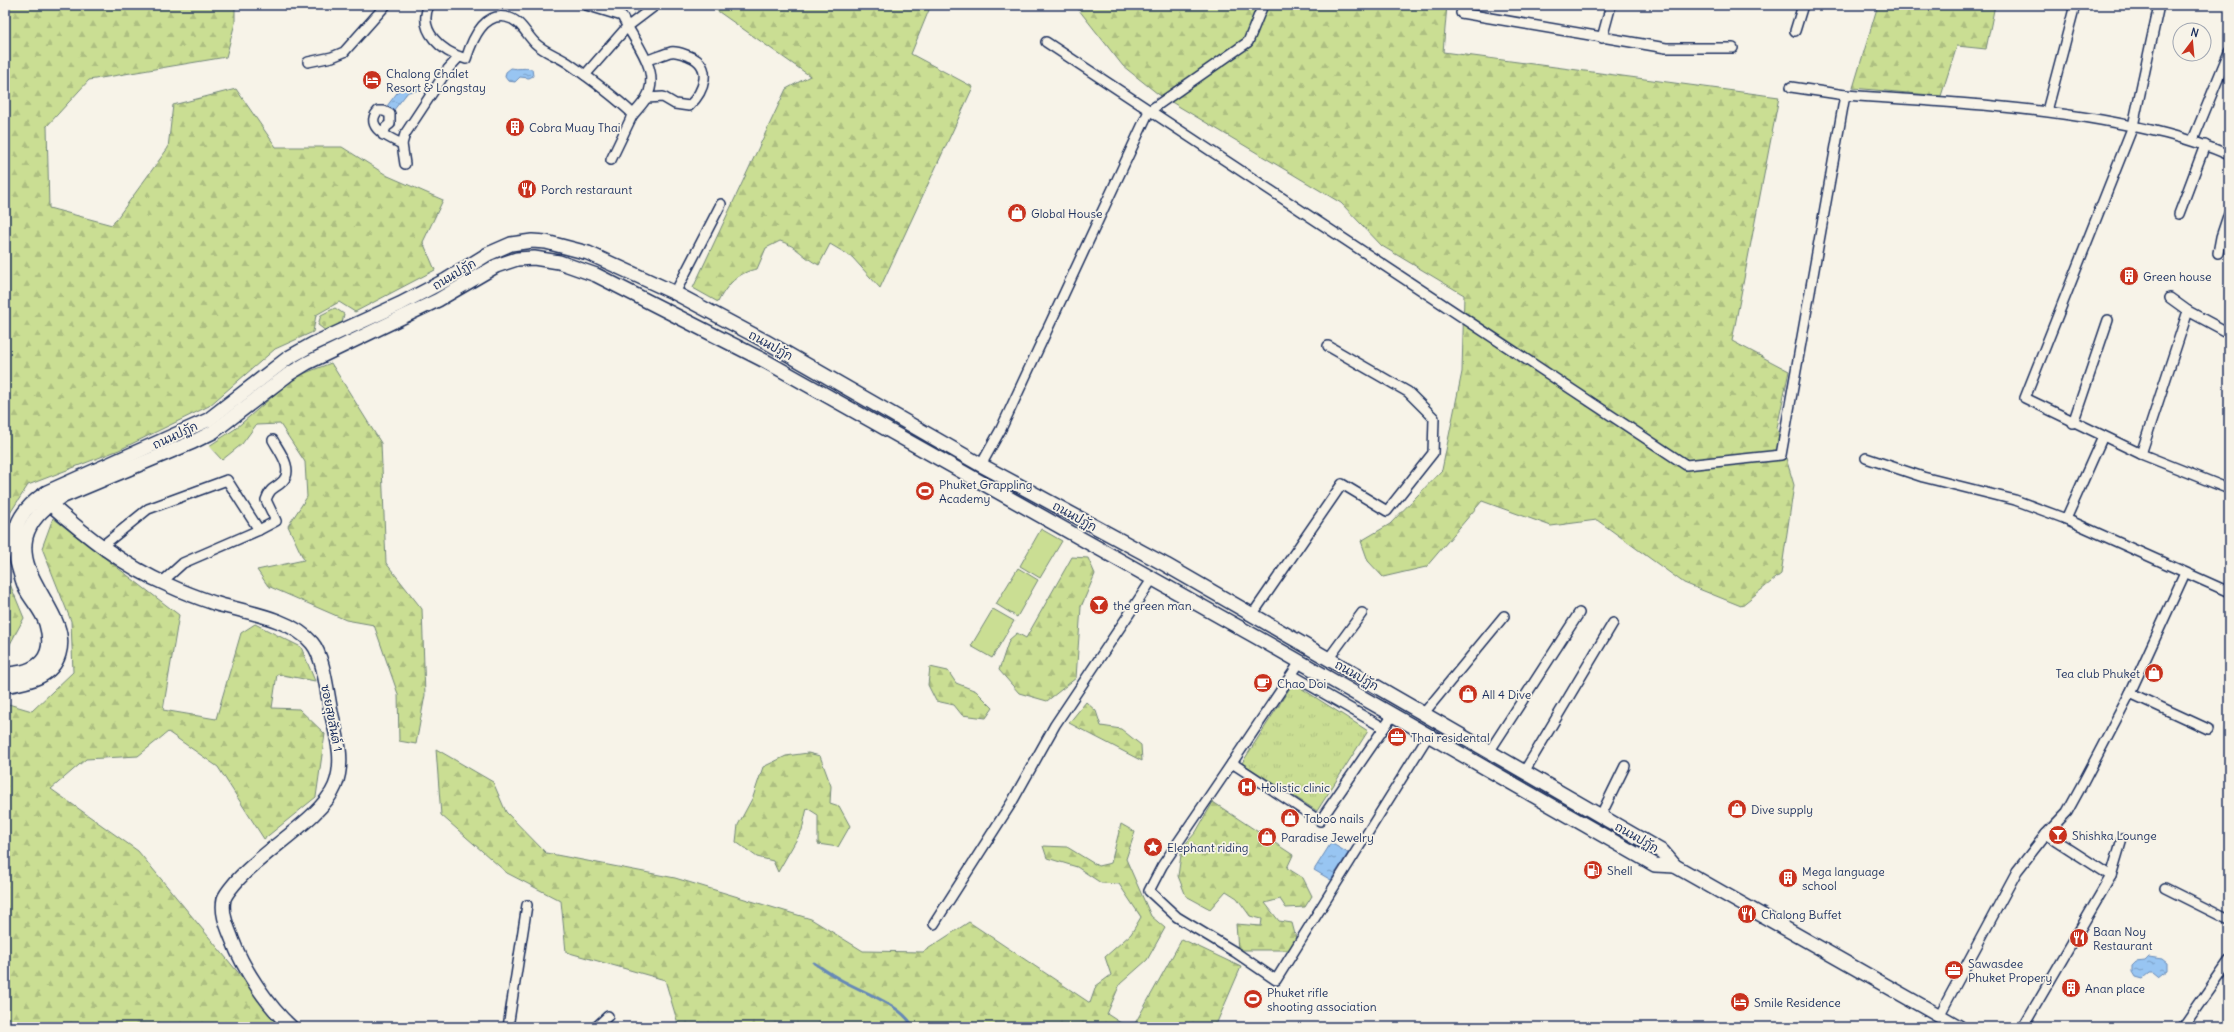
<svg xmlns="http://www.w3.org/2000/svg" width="2234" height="1032" viewBox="0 0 2234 1032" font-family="Delius,'Playpen Sans Thai',sans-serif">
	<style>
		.grass { fill: url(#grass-tufts); stroke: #728678 }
		.forest { fill: url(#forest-firs); stroke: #728678 }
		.cemetery { fill: url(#cemetery-stones); stroke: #728678 }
		.pitch { fill: #cade93; stroke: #728678 }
		.water { fill: url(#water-ripples); stroke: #6689b7 }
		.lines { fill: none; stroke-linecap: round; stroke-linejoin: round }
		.stream { stroke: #6689b7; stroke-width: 3 }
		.street-casing { stroke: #1b2f5e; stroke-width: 12 }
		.secondary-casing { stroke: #1b2f5e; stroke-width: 16 }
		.street { stroke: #f7f3e8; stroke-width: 9 }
		.secondary { stroke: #f7f3e8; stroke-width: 13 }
		.labels { text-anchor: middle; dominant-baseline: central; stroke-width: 3.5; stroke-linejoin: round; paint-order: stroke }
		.poi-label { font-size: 12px; fill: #1b2f5e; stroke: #f7f3e8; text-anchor: start }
		.street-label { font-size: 12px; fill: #1b2f5e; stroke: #f7f3e8 }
	</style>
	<defs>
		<pattern id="grass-tufts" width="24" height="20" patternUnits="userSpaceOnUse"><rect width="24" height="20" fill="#cade93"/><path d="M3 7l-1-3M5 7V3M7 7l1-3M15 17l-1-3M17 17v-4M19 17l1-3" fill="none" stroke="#adbf81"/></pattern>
		<pattern id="forest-firs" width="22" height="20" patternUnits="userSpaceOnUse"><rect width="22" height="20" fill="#cade93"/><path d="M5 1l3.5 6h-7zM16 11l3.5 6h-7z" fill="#adbf81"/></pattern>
		<pattern id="cemetery-stones" width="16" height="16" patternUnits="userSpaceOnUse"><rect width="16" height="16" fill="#cade93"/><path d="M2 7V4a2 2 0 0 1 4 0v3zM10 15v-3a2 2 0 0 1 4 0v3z" fill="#adbf81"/></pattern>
		<pattern id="water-ripples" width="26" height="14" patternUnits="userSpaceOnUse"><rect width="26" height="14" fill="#98c5f2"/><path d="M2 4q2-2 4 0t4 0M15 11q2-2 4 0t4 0" fill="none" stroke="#7ba0c7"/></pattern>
	</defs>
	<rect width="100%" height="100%" fill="#f7f3e8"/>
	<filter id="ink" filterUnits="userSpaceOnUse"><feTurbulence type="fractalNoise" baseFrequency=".025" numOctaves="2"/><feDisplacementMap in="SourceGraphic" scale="8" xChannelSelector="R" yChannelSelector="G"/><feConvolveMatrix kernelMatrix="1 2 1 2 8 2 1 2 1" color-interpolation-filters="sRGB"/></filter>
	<g filter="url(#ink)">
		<path class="grass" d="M 1293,683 L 1368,731 L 1317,811 L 1242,763 Z"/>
		<g class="forest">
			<path d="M 5,5 L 235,5 L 235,23 L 226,57 L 89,80 L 47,126 L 49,208 L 112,225 L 168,148 L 173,105 L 236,89 L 276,147 L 342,147 L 388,176 L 443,200 L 423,242 L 435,270 L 355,312 L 339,302 L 316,315 L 313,332 L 275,349 L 209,406 L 119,450 L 28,485 L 5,521 Z"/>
			<path d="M 709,5 L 931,5 L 911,54 L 973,87 L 880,288 L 852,257 L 830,244 L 819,265 C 802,257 799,247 780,241 L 766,248 L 757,269 C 738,272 726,286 718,302 L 693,288 L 786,89 L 810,76 Z"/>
			<path d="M 1075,5 L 1447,5 L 1443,52 L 1779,97 L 1732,341 L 1789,371 L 1777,428 L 1794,485 L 1781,574 L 1741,606 L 1684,583 L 1597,520 L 1551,526 L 1482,501 L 1426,567 L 1383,577 L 1368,561 L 1361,541 L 1390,524 L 1442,470 L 1462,372 L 1464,295 L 1382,246 L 1341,203 L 1158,94 L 1123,66 Z"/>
			<path d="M 1878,5 L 1995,5 L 1986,49 L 1957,46 L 1941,96 L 1853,88 Z"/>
			<path d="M 331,363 L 381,443 L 386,563 L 422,609 L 425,695 L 416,744 L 399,741 L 398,694 L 374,625 L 346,620 L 268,586 L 257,570 L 304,560 L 288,526 L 307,497 L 305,462 L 280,424 L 256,425 L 242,444 L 222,460 L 209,446 L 235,429 L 295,377 Z"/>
			<path d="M 53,518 L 179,615 L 163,710 L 216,719 L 241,633 L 255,624 L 301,647 L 315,681 L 277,674 L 272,708 L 299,709 L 325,734 L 316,797 L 264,839 L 218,767 L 168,732 L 138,756 L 86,759 L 51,789 L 138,851 L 283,1027 L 5,1027 L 5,703 L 32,711 L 73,672 L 71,621 L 42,548 Z"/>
			<path d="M 1072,557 L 1088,558 L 1095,574 L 1081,607 L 1076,678 L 1047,701 L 1019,693 L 999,670 L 1009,640 L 1017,633 L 1026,638 Z"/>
			<path d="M 5,572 L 24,618 L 9,646 L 5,646 Z"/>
			<path d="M 930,667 L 948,671 L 956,683 L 976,691 L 993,708 L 986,718 L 962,715 L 954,705 L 936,701 L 928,685 Z"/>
			<path d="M 1086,702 L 1096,711 L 1101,726 L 1121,729 L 1141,745 L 1142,761 L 1069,723 Z"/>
			<path d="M 436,749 L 493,782 L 506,812 L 546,853 L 675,878 L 811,919 L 863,951 L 923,952 L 969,922 L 1090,1003 L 1096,986 L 1111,975 L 1105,957 L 1131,934 L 1141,917 L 1119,884 L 1101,883 L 1077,867 L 1047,858 L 1043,846 L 1067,847 L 1098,866 L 1111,863 L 1121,824 L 1135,832 L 1126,859 L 1151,916 L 1165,928 L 1147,960 L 1120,984 L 1107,1014 L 1127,1027 L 679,1027 L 665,980 L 566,952 L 561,901 L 507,873 L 441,815 Z"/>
			<path d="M 808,753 L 820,756 L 831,786 L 830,803 L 839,806 L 850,826 L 838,847 L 818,844 L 818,815 L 807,808 L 802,830 L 778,872 L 773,861 L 757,857 L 736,842 L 738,825 L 753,797 L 763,767 L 786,756 Z"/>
			<path d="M 1213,802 L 1293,855 L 1287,868 L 1303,878 L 1312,896 L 1305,907 L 1286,908 L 1280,899 L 1265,903 L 1279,921 L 1292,923 L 1296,938 L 1289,950 L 1238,950 L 1236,924 L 1261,926 L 1262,919 L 1250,916 L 1237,898 L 1226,891 L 1210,909 L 1186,896 L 1178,876 L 1182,848 L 1196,832 Z"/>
			<path d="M 1182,939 L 1241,967 L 1215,1027 L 1133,1027 Z"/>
		</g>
		<path class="cemetery" d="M 335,308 L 344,314 L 342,323 L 326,331 L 318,325 L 321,315 Z"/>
		<g class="pitch">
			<path d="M 1041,529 L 1062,541 L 1040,578 L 1020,566 Z"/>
			<path d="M 1018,568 L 1038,580 L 1017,617 L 996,604 Z"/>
			<path d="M 993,609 L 1014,621 L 992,658 L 971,646 Z"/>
		</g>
		<g class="water">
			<path d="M 511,68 C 519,70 525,67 532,69 L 533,76 L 529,78 L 520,77 L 515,82 L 508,81 L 505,77 L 506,72 Z"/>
			<path d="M 403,85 L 408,88 L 420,87 L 420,90 L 408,92 L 393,111 L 387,106 Z"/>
			<path d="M 1331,843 L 1348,853 L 1331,880 L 1314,870 Z"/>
			<path d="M 2149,957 L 2162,959 L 2167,963 L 2167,970 L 2158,977 L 2153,973 L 2149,973 L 2142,979 L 2135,977 L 2132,972 L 2132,966 L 2136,962 L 2145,961 Z"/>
		</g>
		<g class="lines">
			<path class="stream" d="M 814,963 C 823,969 833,976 843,981 C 865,993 902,1005 913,1027"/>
			<g class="street-casing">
				<g id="street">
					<path d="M 429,5 C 417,31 442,52 466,59 C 471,43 483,12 506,17 C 521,20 525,33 535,43 C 544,52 558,56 568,63 C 591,79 613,95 633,114 L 611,160"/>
					<path d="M 586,5 L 622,16 C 633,41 664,72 645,100 C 641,106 636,111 631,117"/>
					<path d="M 2159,5 L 2133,126 L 2025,398 L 2141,454 L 2229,489"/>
					<path d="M 1461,13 L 1666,48 L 1733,48"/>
					<path d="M 1795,31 L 1803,5"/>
					<path d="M 1602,38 L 1611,5"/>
					<path d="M 1046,42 L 1686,465 L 1781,455 L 1845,95 C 1930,101 2016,105 2101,120 C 2145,128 2188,137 2229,155"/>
					<path d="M 308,62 L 332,57 L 344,52 L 386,5"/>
					<path d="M 585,75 L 627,27 L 656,5"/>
					<path d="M 1791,87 L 1845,95"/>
					<path d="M 647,98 L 663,97 L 675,104 L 689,106 C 704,92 714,65 689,56 C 683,54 677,51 671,52 C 663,54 655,58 647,60"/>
					<path d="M 2047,111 L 2075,5"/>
					<path d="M 383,135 L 386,127 L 390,124 L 390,114 L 384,111 L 378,111 C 363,127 391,139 402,144"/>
					<path d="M 2193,140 L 2229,52"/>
					<path d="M 405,164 L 402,144 L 405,134 L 448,69 L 459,57"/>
					<path d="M 2179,214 L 2205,145"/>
					<path d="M 2218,253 L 2221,237 L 2229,213"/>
					<path d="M 675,293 L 721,204"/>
					<path d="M 2170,298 L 2188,311 L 2229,333"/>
					<path d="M 2073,423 L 2108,320"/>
					<path d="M 2141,454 L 2188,311"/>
					<path d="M 1866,458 L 1923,477 L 2015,500 L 2066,519 L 2229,592"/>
					<path d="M 981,465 L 1001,429 L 1149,111 L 1248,42 L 1263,5"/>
					<path d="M 2066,519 L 2103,436"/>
					<path d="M 259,530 L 276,521 L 266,500 C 271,486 274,490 283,481 C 294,469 279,451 273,440"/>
					<path d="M 101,547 L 148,509 L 227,480 L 259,530 L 183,563 L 162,582"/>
					<path d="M 1252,615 L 1342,484 L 1387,511 L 1433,453 L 1434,418 L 1408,392 L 1328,346"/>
					<path d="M 1329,658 L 1362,613"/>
					<path d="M 1292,675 L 1384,728"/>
					<path d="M 2130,693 L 2208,729"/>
					<path d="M 1424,713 L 1504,616"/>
					<path d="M 1393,715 L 1320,821 L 1232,763 L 1162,866 L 1149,891 L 1177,917 L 1235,952 L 1276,980 L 1428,736"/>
					<path d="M 1489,752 L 1579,613"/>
					<path d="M 1232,763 L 1300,662"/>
					<path d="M 1524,772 L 1613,623"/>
					<path d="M 1601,815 L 1625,766"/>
					<path d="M 2046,834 L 2111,876"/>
					<path d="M 2165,888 L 2229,920"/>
					<path d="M 934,924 L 1012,802 L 1055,725 L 1153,578"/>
					<path d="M 1939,1016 L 2017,871 L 2046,834 L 2067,812 L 2084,781 L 2130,693 L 2185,573"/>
					<path d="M 508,1027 L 527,905"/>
					<path d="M 596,1027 L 608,1016"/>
					<path d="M 2023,1027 L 2111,876 L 2122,839"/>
					<path d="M 2183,1027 L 2229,961"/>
				</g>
			</g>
			<g class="secondary-casing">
				<g id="secondary">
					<path d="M 50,504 C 86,536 124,566 168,585 C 183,592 199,598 214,603 C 244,612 291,618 312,643 C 324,657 327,693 331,712 C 337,737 345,761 335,786 C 322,818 259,853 235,883 C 231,888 226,893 224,899 C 221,913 227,926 232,939 C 243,969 268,1006 291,1027"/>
					<path d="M 5,674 C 38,673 56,658 46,624 C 43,612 32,601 26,590 C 23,583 21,576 19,569 C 8,534 16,512 47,492 L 208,420 L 288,358 L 313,344 L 400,304 L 446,280 L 488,254 L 511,244 L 532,241 L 546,242 L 588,253 L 675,293 L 765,341 L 981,465 L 1166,565 L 1663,852 L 1675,866 L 1959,1027"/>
					<path d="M 5,686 C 27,682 52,678 59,654 C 71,615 16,581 26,537 C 30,521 45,507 59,498 L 193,442 L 213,432 L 289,374 L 307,363 L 438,300 L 496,266 L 517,259 L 534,258 L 559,262 L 596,275 L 767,362 L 1267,643 L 1655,865 L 1675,866"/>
				</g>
			</g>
			<use href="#street" class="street"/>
			<use href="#secondary" class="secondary"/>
		</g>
	</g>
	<defs>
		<g id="hotel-disc" transform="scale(1)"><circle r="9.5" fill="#c8321e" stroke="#f7f3e8"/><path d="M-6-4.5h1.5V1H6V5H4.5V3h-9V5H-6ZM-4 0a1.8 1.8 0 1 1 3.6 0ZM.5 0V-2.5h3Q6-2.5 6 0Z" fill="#fff"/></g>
		<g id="building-disc" transform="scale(1)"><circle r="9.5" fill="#c8321e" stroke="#f7f3e8"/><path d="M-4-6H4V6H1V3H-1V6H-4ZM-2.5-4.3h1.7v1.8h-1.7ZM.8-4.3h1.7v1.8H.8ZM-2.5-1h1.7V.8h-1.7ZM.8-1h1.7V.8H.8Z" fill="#fff"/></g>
		<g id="restaurant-disc" transform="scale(1)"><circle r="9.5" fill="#c8321e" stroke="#f7f3e8"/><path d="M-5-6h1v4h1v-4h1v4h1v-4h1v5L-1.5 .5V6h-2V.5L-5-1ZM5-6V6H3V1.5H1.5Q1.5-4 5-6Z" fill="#fff"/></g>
		<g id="shop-disc" transform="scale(1)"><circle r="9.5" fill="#c8321e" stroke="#f7f3e8"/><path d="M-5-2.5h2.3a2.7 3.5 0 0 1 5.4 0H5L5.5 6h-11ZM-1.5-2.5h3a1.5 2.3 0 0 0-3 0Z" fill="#fff"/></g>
		<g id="stadium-disc" transform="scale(1)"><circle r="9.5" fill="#c8321e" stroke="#f7f3e8"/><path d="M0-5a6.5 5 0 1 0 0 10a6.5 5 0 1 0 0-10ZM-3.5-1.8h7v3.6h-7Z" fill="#fff"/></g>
		<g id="bar-disc" transform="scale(1)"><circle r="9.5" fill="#c8321e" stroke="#f7f3e8"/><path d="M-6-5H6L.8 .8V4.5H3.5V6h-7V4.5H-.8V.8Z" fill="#fff"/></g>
		<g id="cafe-disc" transform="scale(1)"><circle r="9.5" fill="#c8321e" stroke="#f7f3e8"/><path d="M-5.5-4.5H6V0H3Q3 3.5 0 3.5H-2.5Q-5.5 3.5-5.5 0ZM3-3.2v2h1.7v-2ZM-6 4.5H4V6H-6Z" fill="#fff"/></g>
		<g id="office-disc" transform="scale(1)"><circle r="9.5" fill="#c8321e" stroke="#f7f3e8"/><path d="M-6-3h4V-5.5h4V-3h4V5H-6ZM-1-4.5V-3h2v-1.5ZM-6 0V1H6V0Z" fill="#fff"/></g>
		<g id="hospital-disc" transform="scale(1)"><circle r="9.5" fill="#c8321e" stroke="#f7f3e8"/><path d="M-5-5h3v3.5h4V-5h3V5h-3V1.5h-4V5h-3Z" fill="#fff"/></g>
		<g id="sight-disc" transform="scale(1)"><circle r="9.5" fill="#c8321e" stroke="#f7f3e8"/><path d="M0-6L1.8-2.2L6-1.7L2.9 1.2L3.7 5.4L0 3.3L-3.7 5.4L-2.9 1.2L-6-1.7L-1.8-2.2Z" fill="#fff"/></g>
		<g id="fuel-disc" transform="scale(1)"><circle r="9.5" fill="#c8321e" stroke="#f7f3e8"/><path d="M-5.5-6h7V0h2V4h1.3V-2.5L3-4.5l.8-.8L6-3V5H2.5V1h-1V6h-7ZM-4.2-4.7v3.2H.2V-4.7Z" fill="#fff"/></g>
	</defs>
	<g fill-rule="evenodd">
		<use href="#hotel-disc" x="372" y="80"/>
		<use href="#building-disc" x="515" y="127"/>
		<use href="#restaurant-disc" x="527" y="189"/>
		<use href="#shop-disc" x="1017" y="213"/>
		<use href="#building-disc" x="2129" y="276"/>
		<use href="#stadium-disc" x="925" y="491"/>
		<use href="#bar-disc" x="1099" y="605"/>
		<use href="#shop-disc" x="2154" y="673"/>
		<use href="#cafe-disc" x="1263" y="683"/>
		<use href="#shop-disc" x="1468" y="694"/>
		<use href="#office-disc" x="1397" y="737"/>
		<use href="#hospital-disc" x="1247" y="787"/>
		<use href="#shop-disc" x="1737" y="809"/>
		<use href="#shop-disc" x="1290" y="818"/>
		<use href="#bar-disc" x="2058" y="835"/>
		<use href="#shop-disc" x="1267" y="837"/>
		<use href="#sight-disc" x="1153" y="847"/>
		<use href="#fuel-disc" x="1593" y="870"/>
		<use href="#building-disc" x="1788" y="878"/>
		<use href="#restaurant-disc" x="1747" y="914"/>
		<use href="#restaurant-disc" x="2079" y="938"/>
		<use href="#office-disc" x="1954" y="970"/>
		<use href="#building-disc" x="2071" y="988"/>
		<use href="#stadium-disc" x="1253" y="999"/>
		<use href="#hotel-disc" x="1740" y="1002"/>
	</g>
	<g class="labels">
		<g class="poi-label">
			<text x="386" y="73">Chalong Chalet<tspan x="386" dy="14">Resort &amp; Longstay</tspan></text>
			<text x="529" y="127">Cobra Muay Thai</text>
			<text x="541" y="189">Porch restaraunt</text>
			<text x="1031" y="213">Global House</text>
			<text x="2143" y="276">Green house</text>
			<text x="939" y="484">Phuket Grappling<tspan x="939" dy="14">Academy</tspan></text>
			<text x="1113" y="605">the green man</text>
			<text x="2140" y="673" text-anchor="end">Tea club Phuket</text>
			<text x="1277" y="683">Chao Doi</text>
			<text x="1482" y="694">All 4 Dive</text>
			<text x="1411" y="737">Thai residental</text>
			<text x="1261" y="787">Holistic clinic</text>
			<text x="1751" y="809">Dive supply</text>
			<text x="1304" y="818">Taboo nails</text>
			<text x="2072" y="835">Shishka Lounge</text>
			<text x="1281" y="837">Paradise Jewelry</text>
			<text x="1167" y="847">Elephant riding</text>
			<text x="1607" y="870">Shell</text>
			<text x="1802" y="871">Mega language<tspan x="1802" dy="14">school</tspan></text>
			<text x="1761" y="914">Chalong Buffet</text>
			<text x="2093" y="931">Baan Noy<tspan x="2093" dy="14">Restaurant</tspan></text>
			<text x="1968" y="963">Sawasdee<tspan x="1968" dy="14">Phuket Propery</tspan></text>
			<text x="2085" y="988">Anan place</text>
			<text x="1267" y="992">Phuket rifle<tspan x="1267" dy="14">shooting association</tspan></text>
			<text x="1754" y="1002">Smile Residence</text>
		</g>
		<g class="street-label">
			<text transform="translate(454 274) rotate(-31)">ถนนปฏัก</text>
			<text transform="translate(771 345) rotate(29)">ถนนปฏัก</text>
			<text transform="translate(175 435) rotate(-25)">ถนนปฏัก</text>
			<text transform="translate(1075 516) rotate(29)">ถนนปฏัก</text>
			<text transform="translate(1357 675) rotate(30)">ถนนปฏัก</text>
			<text transform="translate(332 718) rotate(79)">ซอยสุขสันต์ 1</text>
			<text transform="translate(1637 837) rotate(30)">ถนนปฏัก</text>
		</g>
	</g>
	<rect width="2234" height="1032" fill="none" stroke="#f7f3e8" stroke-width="20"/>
	<rect x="10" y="10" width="2214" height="1012" fill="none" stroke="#1b2f5e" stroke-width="1.5" filter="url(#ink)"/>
	<g transform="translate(2192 42) rotate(16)"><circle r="19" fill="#f7f3e8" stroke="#9fa5b1"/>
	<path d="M0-3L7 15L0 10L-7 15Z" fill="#c8321e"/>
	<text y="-6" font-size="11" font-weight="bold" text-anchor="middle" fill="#1b2f5e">N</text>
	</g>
</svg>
